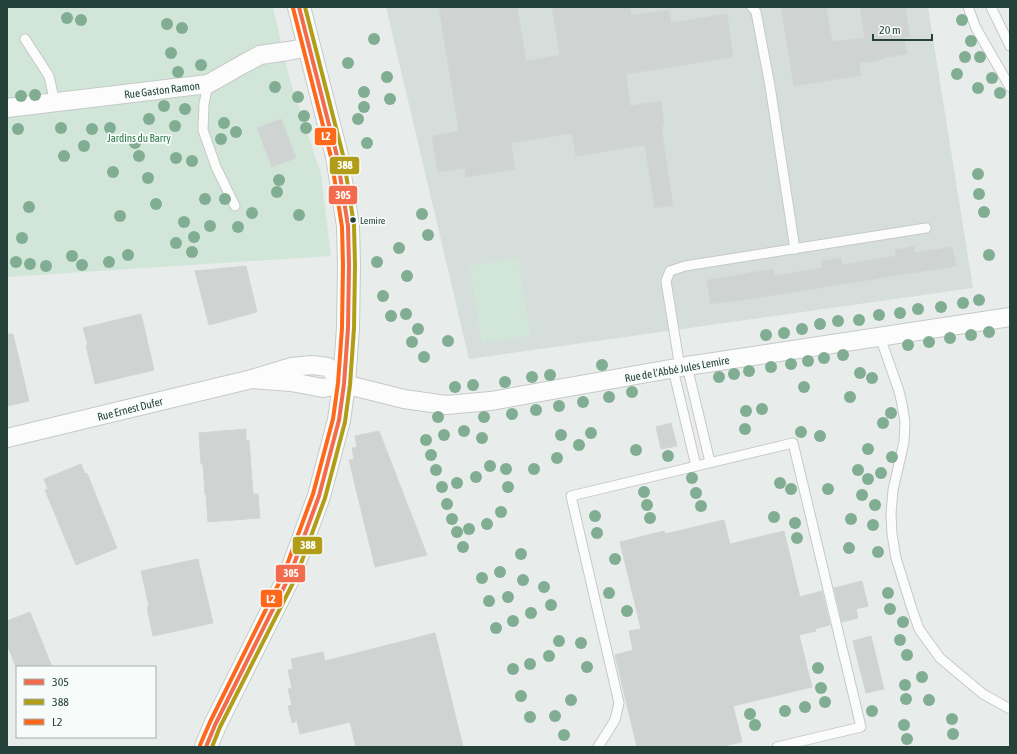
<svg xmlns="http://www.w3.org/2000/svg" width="1017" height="754" viewBox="0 0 1017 754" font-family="'Asap Condensed',sans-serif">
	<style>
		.built { fill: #d6dedb }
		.green { fill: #d1e6d8 }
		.building { fill: #cfd4d2; stroke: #d1d6d4 }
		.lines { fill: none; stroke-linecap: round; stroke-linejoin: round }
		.lane-casing { stroke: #c5cac8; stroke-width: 11 }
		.street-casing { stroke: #c5cac8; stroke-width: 20 }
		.secondary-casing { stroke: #c3cbc8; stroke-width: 24 }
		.lane { stroke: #fcfcfc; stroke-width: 9 }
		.street { stroke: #fcfcfc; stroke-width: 18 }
		.secondary { stroke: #fcfcfc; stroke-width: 22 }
		.bus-1-casing { stroke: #f7fbf9; stroke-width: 7 }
		.bus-2-casing { stroke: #f7fbf9; stroke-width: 7 }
		.bus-3-casing { stroke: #f7fbf9; stroke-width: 7 }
		.bus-1 { stroke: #f26b4e; stroke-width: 4 }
		.bus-2 { stroke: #b29d18; stroke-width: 4 }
		.bus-3 { stroke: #ff671b; stroke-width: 4 }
		.tree { fill: #81ae93 }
		.bus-dot { fill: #24423a; stroke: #f7fbf9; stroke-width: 1.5 }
		.labels { text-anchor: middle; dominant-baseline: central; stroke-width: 3.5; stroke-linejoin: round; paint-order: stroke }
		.bus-label { font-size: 10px; fill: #24423a; stroke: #f7fbf9; text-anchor: start }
		.street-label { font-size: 11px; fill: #24423a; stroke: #f7fbf9 }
		.park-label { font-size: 11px; fill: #2d7a4b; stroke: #f7fbf9 }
		.line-badge { stroke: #f7fbf9; stroke-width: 1.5 }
		.badge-label { font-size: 11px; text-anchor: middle; font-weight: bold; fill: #fff }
	</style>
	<rect width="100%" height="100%" fill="#e8edeb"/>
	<path class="built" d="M 386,7 L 928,7 L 973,288 L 469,359 Z"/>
	<g class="green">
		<path d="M 7,7 L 273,7 L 289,77 L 321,174 L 331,256 L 7,277 Z"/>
		<path d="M 518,258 L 530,335 L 482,343 L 470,266 Z"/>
	</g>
	<g class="building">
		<path d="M 439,7 L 517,7 L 526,61 L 560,55 L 552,7 L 630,7 L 631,15 L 669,10 L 671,23 L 727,14 L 733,57 L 626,74 L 630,106 L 661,101 L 664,126 L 661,127 L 664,142 L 663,142 L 673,205 L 655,208 L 645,145 L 576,156 L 572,133 L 511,143 L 515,169 L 466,177 L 465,168 L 438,172 L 432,136 L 459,131 Z"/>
		<path d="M 781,7 L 826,7 L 832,42 L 865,38 L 860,7 L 905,7 L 910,37 L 904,38 L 907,54 L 887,57 L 874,62 L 859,62 L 861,75 L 794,86 Z"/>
		<path d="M 281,119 L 296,158 L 272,167 L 257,128 Z"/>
		<path d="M 914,246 L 915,253 L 952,247 L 956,266 L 730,302 L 729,301 L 711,304 L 707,280 L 773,269 L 774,276 L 822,268 L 821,261 L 841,258 L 842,265 L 896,256 L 895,250 Z"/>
		<path d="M 246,266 L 257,312 L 209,325 L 195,271 Z"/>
		<path d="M 141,314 L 154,370 L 95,384 L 86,345 L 88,345 L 83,328 Z"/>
		<path d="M 7,334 L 13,334 L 29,401 L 7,406 Z"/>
		<path d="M 671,423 L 677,446 L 661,449 L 656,427 Z"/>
		<path d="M 246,429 L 246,441 L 249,440 L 253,494 L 258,494 L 260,518 L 208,522 L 206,494 L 205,494 L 203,464 L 201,464 L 199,433 Z"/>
		<path d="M 379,431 L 427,555 L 375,567 L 349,460 L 354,459 L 352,448 L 357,447 L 355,436 Z"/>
		<path d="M 81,464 L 85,474 L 87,473 L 117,548 L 76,565 L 45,490 L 48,489 L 44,479 Z"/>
		<path d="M 724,520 L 730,544 L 784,531 L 800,597 L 822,591 L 830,625 L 815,629 L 816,631 L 799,635 L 812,687 L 733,706 L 742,742 L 719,747 L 637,747 L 615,655 L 633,650 L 629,631 L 641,629 L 620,542 L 664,531 L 665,534 Z"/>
		<path d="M 198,559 L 213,623 L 153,636 L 147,607 L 149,606 L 141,571 Z"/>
		<path d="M 862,581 L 868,606 L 856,609 L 858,618 L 842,622 L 834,588 Z"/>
		<path d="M 30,612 L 52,667 L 16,667 L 7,644 L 7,621 Z"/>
		<path d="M 435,633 L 463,747 L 356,747 L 350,722 L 300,734 L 297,721 L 292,723 L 288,706 L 292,705 L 288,689 L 292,688 L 288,670 L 293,669 L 291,659 L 323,652 L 325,661 Z"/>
		<path d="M 871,636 L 884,689 L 866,693 L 853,641 Z"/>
	</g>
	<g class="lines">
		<g class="lane-casing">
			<g id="lane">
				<path d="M 752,7 L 756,12 L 770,86 L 795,249"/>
				<path d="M 968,7 L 976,28 L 1010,87"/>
				<path d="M 991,7 L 1010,46"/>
				<path d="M 25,39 L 49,76 L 55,103"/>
				<path d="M 208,84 L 204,104 L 203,130 L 216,167 L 235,206"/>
				<path d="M 880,337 L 899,391 L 902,404 L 905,422 L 904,442 L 893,490 L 891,514 L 892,534 L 896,558 L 912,609 L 919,629 L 940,658 L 983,694 L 1010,709"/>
				<path d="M 687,366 L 710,462"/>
				<path d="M 680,368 L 666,281 L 670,271 L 685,266 L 926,228"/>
				<path d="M 673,369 L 696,466"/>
				<path d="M 598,747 L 615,720 L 619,703 L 571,496 L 793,443 L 861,727 L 777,747"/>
			</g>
		</g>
		<g class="street-casing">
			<g id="street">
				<path d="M 7,108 L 208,84 L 238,67 L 260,55 L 288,51 L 309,47"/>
				<path d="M 252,379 L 291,382 L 323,388 L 344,384 L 404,399 L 446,405 L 491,401 L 687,366 L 1010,317"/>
				<path d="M 7,438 L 252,379 L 291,367 L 312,365 L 328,367 L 344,384"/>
			</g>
		</g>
		<g class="secondary-casing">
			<path id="secondary" d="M 206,747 L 215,725 L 290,575 L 319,496 L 339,420 L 344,384 L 348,328 L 349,265 L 348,226 L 337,156 L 299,7"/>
		</g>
		<use href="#lane" class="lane"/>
		<use href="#street" class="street"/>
		<use href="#secondary" class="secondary"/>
		<g class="bus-1-casing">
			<path id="bus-1" d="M 206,747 L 215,725 L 290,575 L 319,496 L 339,420 L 344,384 L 348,328 L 349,265 L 348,226 L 337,156 L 299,7"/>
		</g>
		<g class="bus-2-casing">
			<path id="bus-2" d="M 212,747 L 220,727 L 296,577 L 325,498 L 345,422 L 350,385 L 354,328 L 355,265 L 354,225 L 343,155 L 305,7"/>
		</g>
		<g class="bus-3-casing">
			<path id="bus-3" d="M 200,745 L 210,722 L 284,573 L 313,494 L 333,419 L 338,383 L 342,328 L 343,265 L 342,227 L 331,157 L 293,8"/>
		</g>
		<use href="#bus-1" class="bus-1"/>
		<use href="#bus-2" class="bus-2"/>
		<use href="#bus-3" class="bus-3"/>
	</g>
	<g class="tree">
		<circle cx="67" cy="18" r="6"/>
		<circle cx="81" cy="20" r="6"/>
		<circle cx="962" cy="20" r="6"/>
		<circle cx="167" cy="24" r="6"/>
		<circle cx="182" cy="28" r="6"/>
		<circle cx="374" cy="39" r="6"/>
		<circle cx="971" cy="41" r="6"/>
		<circle cx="171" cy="53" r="6"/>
		<circle cx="965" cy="57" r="6"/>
		<circle cx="980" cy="57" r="6"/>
		<circle cx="348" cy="63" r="6"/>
		<circle cx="201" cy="65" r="6"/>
		<circle cx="178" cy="72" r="6"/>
		<circle cx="957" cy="74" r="6"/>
		<circle cx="387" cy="77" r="6"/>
		<circle cx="992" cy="78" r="6"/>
		<circle cx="275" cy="87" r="6"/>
		<circle cx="978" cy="88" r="6"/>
		<circle cx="364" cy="92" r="6"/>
		<circle cx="1000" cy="93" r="6"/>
		<circle cx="35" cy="95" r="6"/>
		<circle cx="21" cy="96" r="6"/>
		<circle cx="298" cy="97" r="6"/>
		<circle cx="390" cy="99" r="6"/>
		<circle cx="164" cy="106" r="6"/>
		<circle cx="364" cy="107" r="6"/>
		<circle cx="185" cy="109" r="6"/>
		<circle cx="304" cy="116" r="6"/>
		<circle cx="149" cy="119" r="6"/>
		<circle cx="358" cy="119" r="6"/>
		<circle cx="224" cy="123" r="6"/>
		<circle cx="175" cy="126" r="6"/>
		<circle cx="61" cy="128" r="6"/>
		<circle cx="110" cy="128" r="6"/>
		<circle cx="306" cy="128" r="6"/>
		<circle cx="18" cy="129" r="6"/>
		<circle cx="92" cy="129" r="6"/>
		<circle cx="236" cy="132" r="6"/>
		<circle cx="221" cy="139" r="6"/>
		<circle cx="135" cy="143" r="6"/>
		<circle cx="367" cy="143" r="6"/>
		<circle cx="84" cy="146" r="6"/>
		<circle cx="64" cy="156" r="6"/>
		<circle cx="139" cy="156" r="6"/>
		<circle cx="176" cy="158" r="6"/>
		<circle cx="192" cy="161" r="6"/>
		<circle cx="113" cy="172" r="6"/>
		<circle cx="978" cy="174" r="6"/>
		<circle cx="148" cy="178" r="6"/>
		<circle cx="279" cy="180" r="6"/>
		<circle cx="277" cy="192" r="6"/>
		<circle cx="979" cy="194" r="6"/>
		<circle cx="205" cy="199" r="6"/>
		<circle cx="225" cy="199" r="6"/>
		<circle cx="156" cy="204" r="6"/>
		<circle cx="29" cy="207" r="6"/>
		<circle cx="984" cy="212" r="6"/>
		<circle cx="252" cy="213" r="6"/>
		<circle cx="422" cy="214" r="6"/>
		<circle cx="299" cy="215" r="6"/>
		<circle cx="120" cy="216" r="6"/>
		<circle cx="184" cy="222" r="6"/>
		<circle cx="210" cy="226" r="6"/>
		<circle cx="238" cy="227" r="6"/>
		<circle cx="428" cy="235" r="6"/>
		<circle cx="194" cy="237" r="6"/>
		<circle cx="22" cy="238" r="6"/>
		<circle cx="176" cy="243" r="6"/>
		<circle cx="399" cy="248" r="6"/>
		<circle cx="192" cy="252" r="6"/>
		<circle cx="128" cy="255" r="6"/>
		<circle cx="989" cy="255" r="6"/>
		<circle cx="72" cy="256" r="6"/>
		<circle cx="16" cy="262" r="6"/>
		<circle cx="109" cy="262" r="6"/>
		<circle cx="377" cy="262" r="6"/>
		<circle cx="30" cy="264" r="6"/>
		<circle cx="82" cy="265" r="6"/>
		<circle cx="46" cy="266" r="6"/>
		<circle cx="407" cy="276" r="6"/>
		<circle cx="383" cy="296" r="6"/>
		<circle cx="979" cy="300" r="6"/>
		<circle cx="963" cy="303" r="6"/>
		<circle cx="941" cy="307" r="6"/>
		<circle cx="918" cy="309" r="6"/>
		<circle cx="900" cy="313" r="6"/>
		<circle cx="406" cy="314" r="6"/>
		<circle cx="879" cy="315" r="6"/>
		<circle cx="391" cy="316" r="6"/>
		<circle cx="859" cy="320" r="6"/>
		<circle cx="838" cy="321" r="6"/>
		<circle cx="820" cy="324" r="6"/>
		<circle cx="418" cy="329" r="6"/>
		<circle cx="802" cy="329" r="6"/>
		<circle cx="989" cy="332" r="6"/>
		<circle cx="784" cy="333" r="6"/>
		<circle cx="766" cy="335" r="6"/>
		<circle cx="971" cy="335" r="6"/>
		<circle cx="950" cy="338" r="6"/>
		<circle cx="448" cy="341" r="6"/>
		<circle cx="412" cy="342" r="6"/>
		<circle cx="929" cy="342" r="6"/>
		<circle cx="908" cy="345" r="6"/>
		<circle cx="843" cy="355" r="6"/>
		<circle cx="424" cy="357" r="6"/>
		<circle cx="824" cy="358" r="6"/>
		<circle cx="808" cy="361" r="6"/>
		<circle cx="791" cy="364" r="6"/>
		<circle cx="602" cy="365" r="6"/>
		<circle cx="771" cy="367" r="6"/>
		<circle cx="749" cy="371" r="6"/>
		<circle cx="860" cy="373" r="6"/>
		<circle cx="734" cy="374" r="6"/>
		<circle cx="550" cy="375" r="6"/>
		<circle cx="532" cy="377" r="6"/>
		<circle cx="719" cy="377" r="6"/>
		<circle cx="872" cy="378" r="6"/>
		<circle cx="505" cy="382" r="6"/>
		<circle cx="473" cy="385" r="6"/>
		<circle cx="455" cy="387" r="6"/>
		<circle cx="804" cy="387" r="6"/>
		<circle cx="632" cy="392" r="6"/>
		<circle cx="609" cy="397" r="6"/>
		<circle cx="850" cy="397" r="6"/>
		<circle cx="583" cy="402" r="6"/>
		<circle cx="559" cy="406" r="6"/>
		<circle cx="762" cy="409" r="6"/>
		<circle cx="536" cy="410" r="6"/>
		<circle cx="746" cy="411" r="6"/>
		<circle cx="891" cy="413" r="6"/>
		<circle cx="512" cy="414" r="6"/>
		<circle cx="438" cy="417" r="6"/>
		<circle cx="484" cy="417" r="6"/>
		<circle cx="883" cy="423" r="6"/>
		<circle cx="745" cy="429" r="6"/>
		<circle cx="464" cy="431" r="6"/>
		<circle cx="801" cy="432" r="6"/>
		<circle cx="591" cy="433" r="6"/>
		<circle cx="444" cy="435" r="6"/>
		<circle cx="561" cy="435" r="6"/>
		<circle cx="820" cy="436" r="6"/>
		<circle cx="482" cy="438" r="6"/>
		<circle cx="426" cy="440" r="6"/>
		<circle cx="579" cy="445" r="6"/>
		<circle cx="868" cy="449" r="6"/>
		<circle cx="636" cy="450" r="6"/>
		<circle cx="431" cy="455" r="6"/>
		<circle cx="668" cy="456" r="6"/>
		<circle cx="892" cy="457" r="6"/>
		<circle cx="557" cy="458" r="6"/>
		<circle cx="490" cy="466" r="6"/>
		<circle cx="506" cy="469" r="6"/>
		<circle cx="534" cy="469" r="6"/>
		<circle cx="436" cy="470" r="6"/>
		<circle cx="858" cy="470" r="6"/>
		<circle cx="881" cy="473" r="6"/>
		<circle cx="476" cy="477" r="6"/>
		<circle cx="692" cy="478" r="6"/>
		<circle cx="868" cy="479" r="6"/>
		<circle cx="457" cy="483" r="6"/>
		<circle cx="780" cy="483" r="6"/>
		<circle cx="442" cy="487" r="6"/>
		<circle cx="508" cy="487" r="6"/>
		<circle cx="791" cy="489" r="6"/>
		<circle cx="828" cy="489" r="6"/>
		<circle cx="644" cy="492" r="6"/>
		<circle cx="696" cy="493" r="6"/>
		<circle cx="862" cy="495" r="6"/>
		<circle cx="447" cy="504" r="6"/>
		<circle cx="647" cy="505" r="6"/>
		<circle cx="875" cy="505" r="6"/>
		<circle cx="701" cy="506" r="6"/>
		<circle cx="501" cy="512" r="6"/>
		<circle cx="595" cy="516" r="6"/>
		<circle cx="774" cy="517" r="6"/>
		<circle cx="650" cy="518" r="6"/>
		<circle cx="452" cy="519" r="6"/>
		<circle cx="851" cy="519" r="6"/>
		<circle cx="795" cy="523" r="6"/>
		<circle cx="487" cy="524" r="6"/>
		<circle cx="873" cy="525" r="6"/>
		<circle cx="469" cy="529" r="6"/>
		<circle cx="457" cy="532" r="6"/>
		<circle cx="597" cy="533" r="6"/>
		<circle cx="797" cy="538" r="6"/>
		<circle cx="463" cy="547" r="6"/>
		<circle cx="849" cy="548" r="6"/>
		<circle cx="878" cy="552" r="6"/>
		<circle cx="521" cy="554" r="6"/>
		<circle cx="615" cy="559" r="6"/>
		<circle cx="500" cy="572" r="6"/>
		<circle cx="482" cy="578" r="6"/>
		<circle cx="523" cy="580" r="6"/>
		<circle cx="544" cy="587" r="6"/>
		<circle cx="609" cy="593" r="6"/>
		<circle cx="888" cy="593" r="6"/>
		<circle cx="508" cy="597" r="6"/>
		<circle cx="489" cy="601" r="6"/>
		<circle cx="551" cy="605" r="6"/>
		<circle cx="890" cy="609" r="6"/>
		<circle cx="627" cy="611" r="6"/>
		<circle cx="531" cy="613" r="6"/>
		<circle cx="513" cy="621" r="6"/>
		<circle cx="903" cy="622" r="6"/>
		<circle cx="496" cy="628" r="6"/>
		<circle cx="900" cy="640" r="6"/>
		<circle cx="559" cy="641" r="6"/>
		<circle cx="581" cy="643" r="6"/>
		<circle cx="907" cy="655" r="6"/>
		<circle cx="549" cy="656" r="6"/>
		<circle cx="530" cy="664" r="6"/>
		<circle cx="587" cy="667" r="6"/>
		<circle cx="818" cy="668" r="6"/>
		<circle cx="513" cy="669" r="6"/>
		<circle cx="922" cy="677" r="6"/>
		<circle cx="905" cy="685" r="6"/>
		<circle cx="821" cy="688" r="6"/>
		<circle cx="521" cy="696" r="6"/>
		<circle cx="906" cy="699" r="6"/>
		<circle cx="571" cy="700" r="6"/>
		<circle cx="929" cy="700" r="6"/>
		<circle cx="825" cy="702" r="6"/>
		<circle cx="805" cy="707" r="6"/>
		<circle cx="785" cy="711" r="6"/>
		<circle cx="872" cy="711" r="6"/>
		<circle cx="750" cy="714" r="6"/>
		<circle cx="555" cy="716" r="6"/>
		<circle cx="530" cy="717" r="6"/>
		<circle cx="952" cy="719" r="6"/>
		<circle cx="755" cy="725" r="6"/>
		<circle cx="904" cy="725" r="6"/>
		<circle cx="953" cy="734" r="6"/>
		<circle cx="564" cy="735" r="6"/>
		<circle cx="907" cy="739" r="6"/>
	</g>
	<circle class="bus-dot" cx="353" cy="220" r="3.5"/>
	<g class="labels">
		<g class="bus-label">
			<text x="360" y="220">Lemire</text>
		</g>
		<g class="street-label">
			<text transform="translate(162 90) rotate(-7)">Rue Gaston Ramon</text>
			<text transform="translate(677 369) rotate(-10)">Rue de l'Abbé Jules Lemire</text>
			<text transform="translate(130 409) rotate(-14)">Rue Ernest Dufer</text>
		</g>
		<g class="park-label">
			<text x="139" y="138">Jardins du Barry</text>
		</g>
	</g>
	<g class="line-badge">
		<rect x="314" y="127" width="23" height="19" rx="4" fill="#ff671b"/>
		<rect x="329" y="156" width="31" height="19" rx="4" fill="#b29d18"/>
		<rect x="328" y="185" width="30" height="20" rx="4" fill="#f26b4e"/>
		<rect x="292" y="536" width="31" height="19" rx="4" fill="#b29d18"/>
		<rect x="275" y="564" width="31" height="19" rx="4" fill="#f26b4e"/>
		<rect x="260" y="589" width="23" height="19" rx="4" fill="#ff671b"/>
	</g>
	<g class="badge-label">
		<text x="326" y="140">L2</text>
		<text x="345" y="169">388</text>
		<text x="343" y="199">305</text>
		<text x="308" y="549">388</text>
		<text x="291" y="577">305</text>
		<text x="271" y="603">L2</text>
	</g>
	<rect width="1017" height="754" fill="none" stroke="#24423a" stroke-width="16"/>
	<rect x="16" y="666" width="140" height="72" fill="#f7fbf9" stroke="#a3b1ad"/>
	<rect x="24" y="679" width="20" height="6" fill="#f26b4e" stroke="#a3b1ad"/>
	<text x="52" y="686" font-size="12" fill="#24423a">305</text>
	<rect x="24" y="699" width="20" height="6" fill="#b29d18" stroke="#a3b1ad"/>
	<text x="52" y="706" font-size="12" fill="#24423a">388</text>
	<rect x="24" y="719" width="20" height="6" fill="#ff671b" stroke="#a3b1ad"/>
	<text x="52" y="726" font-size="12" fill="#24423a">L2</text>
	<path d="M873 34v6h59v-6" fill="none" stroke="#24423a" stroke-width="2"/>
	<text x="879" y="34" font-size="12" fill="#24423a" stroke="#f7fbf9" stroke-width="3" paint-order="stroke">20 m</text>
</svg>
